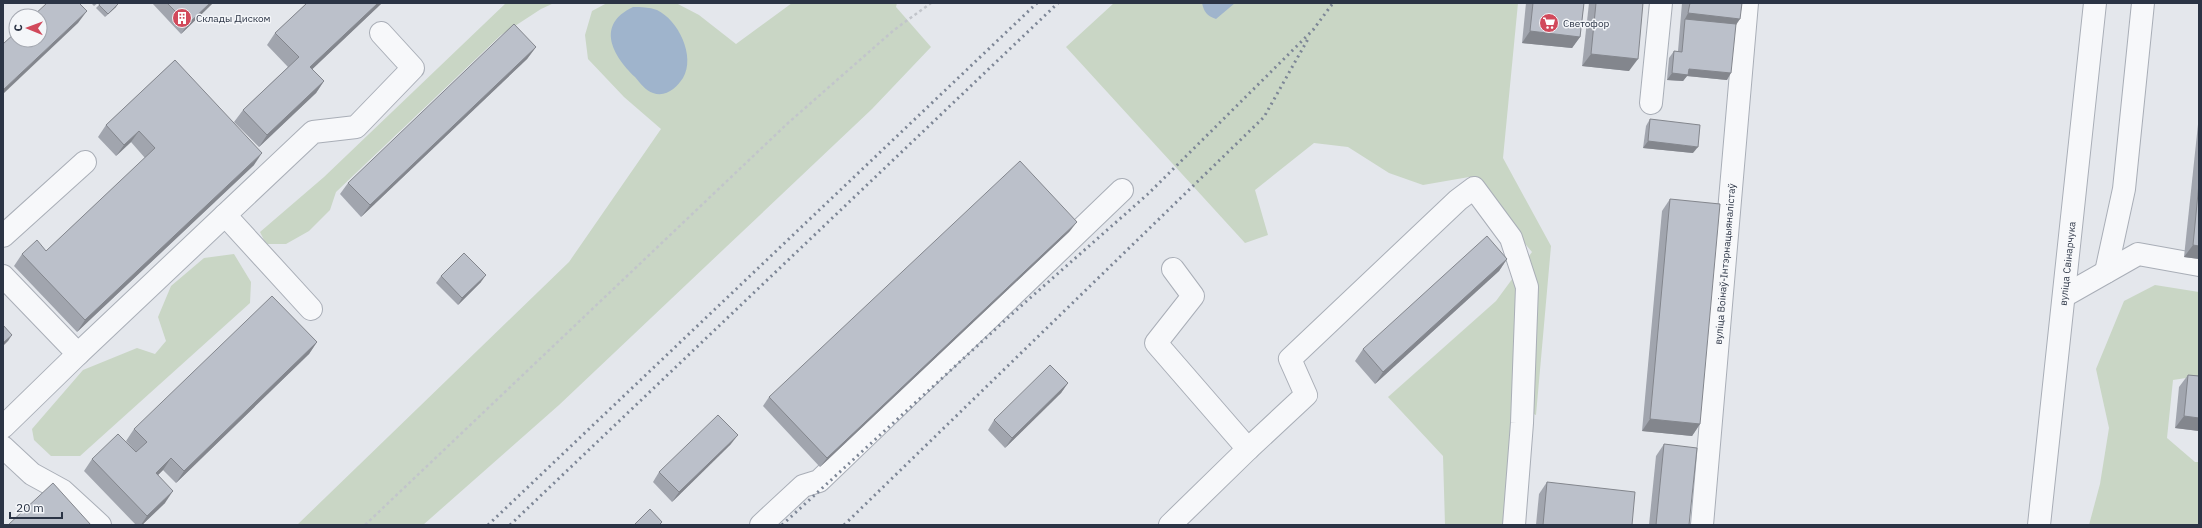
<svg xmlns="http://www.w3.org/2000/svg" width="2202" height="528" viewBox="0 0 2202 528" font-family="'IBM Plex Sans',sans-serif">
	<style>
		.green { fill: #c9d6c5 }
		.water { fill: #9fb4cc }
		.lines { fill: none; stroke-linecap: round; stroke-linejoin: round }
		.minor-casing { stroke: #a9aeb7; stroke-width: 24 }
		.path { stroke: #c2c5cb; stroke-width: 2.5; stroke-dasharray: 3 3; stroke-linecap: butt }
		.minor { stroke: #f7f8fa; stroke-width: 22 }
		.rail { stroke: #7d8696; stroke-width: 3; stroke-dasharray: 2 4; stroke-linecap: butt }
		.wall { fill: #a1a5ae }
		.shaded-wall { fill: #83868d }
		.building { fill: #bbc0ca; stroke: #83868d }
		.labels { text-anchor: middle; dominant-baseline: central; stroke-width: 3; stroke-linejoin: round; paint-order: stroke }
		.poi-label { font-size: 10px; fill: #2b3445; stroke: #f4f6f9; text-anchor: start }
		.street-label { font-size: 10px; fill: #2b3445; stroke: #f4f6f9 }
	</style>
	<rect width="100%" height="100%" fill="#e4e7ec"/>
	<g class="green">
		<path d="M 506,3 L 554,3 L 541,9 L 501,35 L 336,192 L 330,210 L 309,231 L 286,244 L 266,244 L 260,232 L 324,177 Z"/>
		<path d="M 607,3 L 676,3 L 699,15 L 736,44 L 792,3 L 897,3 L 896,7 L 931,47 L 872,109 L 559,405 L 423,525 L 297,525 L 569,262 L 661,129 L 624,97 L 588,59 L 585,35 L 592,11 Z"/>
		<path d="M 1114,3 L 1518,3 L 1503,158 L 1551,246 L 1536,415 L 1518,407 L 1510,525 L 1445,525 L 1443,456 L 1388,397 L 1496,301 L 1532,252 L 1469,177 L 1423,185 L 1389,173 L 1348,147 L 1314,143 L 1255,190 L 1268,235 L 1245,243 L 1066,47 Z"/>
		<path d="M 234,254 L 251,282 L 250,303 L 80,456 L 51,456 L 34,440 L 32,429 L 83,370 L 137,348 L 155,354 L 166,341 L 158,317 L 171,286 L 204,258 Z"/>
		<path d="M 2155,285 L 2199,292 L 2199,376 L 2173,380 L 2167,438 L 2195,462 L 2199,462 L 2199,525 L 2089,525 L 2100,484 L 2109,428 L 2096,369 L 2124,301 Z"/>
	</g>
	<g class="water">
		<path d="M 1202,3 L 1235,3 L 1216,19 C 1207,16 1204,12 1202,3 Z"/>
		<path d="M 633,7 C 641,7 649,7 657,10 C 678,20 696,56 683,78 C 677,87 666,98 653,93 C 646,91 640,83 635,77 C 613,56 595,25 633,7 Z"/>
	</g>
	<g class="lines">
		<g class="minor-casing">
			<g id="minor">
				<path d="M 1651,103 L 1661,3"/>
				<path d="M 225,215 L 311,309"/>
				<path d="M 3,236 L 85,162"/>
				<path d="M 1173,269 L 1193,296 L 1156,343 L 1248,449 L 1306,395 L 1290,359 L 1458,200 L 1474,188 L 1511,238 L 1527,287 L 1522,423 L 1514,525"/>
				<path d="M 2106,272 L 2124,189 L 2143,3"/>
				<path d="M 3,276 L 78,354 L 3,427"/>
				<path d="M 2064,296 L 2138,254 L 2199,265"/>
				<path d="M 78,354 L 313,132 L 356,127 L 413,68 L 381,33"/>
				<path d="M 3,447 L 32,474 L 63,491 L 100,525"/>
				<path d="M 761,525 L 803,486 L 819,481 L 1122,190"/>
				<path d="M 1170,525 L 1248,449"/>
				<path id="s1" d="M 1702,525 L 1747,3"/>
				<path id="s2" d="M 2039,525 L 2095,3"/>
			</g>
		</g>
		<path class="path" d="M 365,525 L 788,123 L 894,30 L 931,3"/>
		<use href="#minor" class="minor"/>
		<g class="rail">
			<path d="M 488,525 L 1037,3"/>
			<path d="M 510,525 L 1058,3"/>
			<path d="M 782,525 L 1012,314 L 1148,194 L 1313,30 L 1333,3"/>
			<path d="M 844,525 L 1264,117 L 1308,39"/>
		</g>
	</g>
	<g class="wall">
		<path d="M 91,3 L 98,3 L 94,6 Z"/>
		<path d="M 152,3 L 213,3 L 181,34 Z"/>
		<path d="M 307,3 L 382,3 L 312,69 L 324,81 L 316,93 L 259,147 L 234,122 L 243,110 L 288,67 L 267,45 L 275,33 Z"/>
		<path d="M 1526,3 L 1584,3 L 1580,37 L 1572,48 L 1522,43 Z"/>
		<path d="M 1589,3 L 1643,3 L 1629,71 L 1582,66 Z"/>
		<path d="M 1682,3 L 1742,3 L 1736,24 L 1727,80 L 1687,76 L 1683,81 L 1667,80 L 1669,58 L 1674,51 L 1678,51 Z"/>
		<path d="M 99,5 L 116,7 L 105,17 L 96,8 Z"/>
		<path d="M 536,47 L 527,59 L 361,217 L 340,194 L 348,183 Z"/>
		<path d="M 175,60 L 254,165 L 77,332 L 14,266 L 22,254 L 46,251 L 145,158 L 131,142 L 116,156 L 98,137 L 106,125 Z"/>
		<path d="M 2199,115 L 2199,259 L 2184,257 Z"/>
		<path d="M 1650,119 L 1693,153 L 1643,148 L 1646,126 Z"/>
		<path d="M 1670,199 L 1700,424 L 1692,436 L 1642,431 L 1662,211 Z"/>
		<path d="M 1070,231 L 820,467 L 763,406 L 769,397 Z"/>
		<path d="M 1507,259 L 1499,271 L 1375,384 L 1355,361 L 1363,349 Z"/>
		<path d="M 441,276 L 481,282 L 458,305 L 436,283 Z"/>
		<path d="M 317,342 L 309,354 L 176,483 L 163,470 L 158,475 L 165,503 L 142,525 L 136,525 L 84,471 L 92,459 L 136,452 L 126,441 L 134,429 Z"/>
		<path d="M 2188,375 L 2199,376 L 2199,431 L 2175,428 L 2179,387 Z"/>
		<path d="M 1068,383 L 1061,393 L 1005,448 L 988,430 L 994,420 Z"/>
		<path d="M 731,444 L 672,502 L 653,482 L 659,472 Z"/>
		<path d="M 1664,444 L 1689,525 L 1649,525 L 1656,456 Z"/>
		<path d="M 1547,482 L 1632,525 L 1536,525 L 1539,494 Z"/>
	</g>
	<g class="shaded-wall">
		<path d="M 210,3 L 213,3 L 181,34 L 188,24 Z"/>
		<path d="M 378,3 L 382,3 L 302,79 L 310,67 Z"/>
		<path d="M 118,4 L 116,7 L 105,17 Z"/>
		<path d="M 87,11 L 78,23 L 3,94 L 3,90 Z"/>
		<path d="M 1688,13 L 1740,19 L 1732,31 L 1685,19 Z"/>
		<path d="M 1530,31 L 1580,37 L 1572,48 L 1522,43 Z"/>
		<path d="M 536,47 L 527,59 L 361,217 L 370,205 Z"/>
		<path d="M 1591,54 L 1638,59 L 1629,71 L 1582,66 Z"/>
		<path d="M 1689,69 L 1731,73 L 1727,80 L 1687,76 L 1683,81 L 1667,80 L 1672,73 Z"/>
		<path d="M 324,81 L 316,93 L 259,147 L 267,135 Z"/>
		<path d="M 139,131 L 131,142 L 116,156 L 124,145 Z"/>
		<path d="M 1648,141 L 1698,147 L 1693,153 L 1643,148 Z"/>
		<path d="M 262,153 L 254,165 L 77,332 L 85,320 Z"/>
		<path d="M 1077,222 L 1070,231 L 820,467 L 827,458 Z"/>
		<path d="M 2193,245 L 2199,246 L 2199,259 L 2184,257 Z"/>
		<path d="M 1507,259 L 1499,271 L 1375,384 L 1383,372 Z"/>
		<path d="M 486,275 L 481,282 L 458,305 L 462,298 Z"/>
		<path d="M 12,335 L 8,341 L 3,346 L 3,343 Z"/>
		<path d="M 317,342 L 309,354 L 176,483 L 184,471 Z"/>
		<path d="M 1068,383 L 1061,393 L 1005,448 L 1012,438 Z"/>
		<path d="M 2184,416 L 2199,418 L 2199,431 L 2175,428 Z"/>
		<path d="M 1650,419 L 1700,424 L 1692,436 L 1642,431 Z"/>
		<path d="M 738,435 L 731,444 L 672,502 L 679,492 Z"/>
		<path d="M 171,458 L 163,470 L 148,485 L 156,473 Z"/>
		<path d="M 173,491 L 165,503 L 142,525 L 141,525 L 147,516 Z"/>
	</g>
	<g class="building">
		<path d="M 47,3 L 79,3 L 87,11 L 3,90 L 3,44 L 16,32 L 16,40 L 40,40 L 40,16 L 33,16 Z"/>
		<path d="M 100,3 L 118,3 L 118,4 L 108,14 L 99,5 Z"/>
		<path d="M 167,3 L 210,3 L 188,24 Z"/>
		<path d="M 307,3 L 378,3 L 310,67 L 324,81 L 267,135 L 243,110 L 299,57 L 275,33 Z"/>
		<path d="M 1533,3 L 1584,3 L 1580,37 L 1530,31 Z"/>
		<path d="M 1596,3 L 1643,3 L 1638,59 L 1591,54 Z"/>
		<path d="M 1690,3 L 1742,3 L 1740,19 L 1688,13 Z"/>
		<path d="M 1685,19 L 1736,24 L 1731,73 L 1689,69 L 1688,75 L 1672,73 L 1674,51 L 1682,52 Z"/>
		<path d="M 514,24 L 536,47 L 370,205 L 348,183 Z"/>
		<path d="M 175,60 L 262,153 L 85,320 L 22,254 L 37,240 L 46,251 L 155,148 L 139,131 L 124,145 L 106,125 Z"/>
		<path d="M 1650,119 L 1700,125 L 1698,147 L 1648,141 Z"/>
		<path d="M 1020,161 L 1077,222 L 827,458 L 769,397 Z"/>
		<path d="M 2199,183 L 2199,246 L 2193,245 Z"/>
		<path d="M 1670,199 L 1720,204 L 1700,424 L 1650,419 Z"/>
		<path d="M 1487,236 L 1507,259 L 1383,372 L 1363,349 Z"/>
		<path d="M 464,253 L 486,275 L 462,298 L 441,276 Z"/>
		<path d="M 272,296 L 317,342 L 184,471 L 171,458 L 156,473 L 173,491 L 147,516 L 92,459 L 118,434 L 136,452 L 147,442 L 134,429 Z"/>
		<path d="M 3,325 L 12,335 L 3,343 Z"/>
		<path d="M 1050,365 L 1068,383 L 1012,438 L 994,420 Z"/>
		<path d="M 2188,375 L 2199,376 L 2199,418 L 2184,416 Z"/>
		<path d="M 718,415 L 738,435 L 679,492 L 659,472 Z"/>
		<path d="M 1664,444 L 1697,448 L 1689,525 L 1656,525 Z"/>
		<path d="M 1547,482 L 1635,492 L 1632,525 L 1543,525 Z"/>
		<path d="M 53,483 L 91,525 L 8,525 Z"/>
		<path d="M 650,509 L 662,522 L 659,525 L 634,525 Z"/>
	</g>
	<defs>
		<g id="building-disc" transform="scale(1)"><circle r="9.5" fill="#d1495b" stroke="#f4f6f9"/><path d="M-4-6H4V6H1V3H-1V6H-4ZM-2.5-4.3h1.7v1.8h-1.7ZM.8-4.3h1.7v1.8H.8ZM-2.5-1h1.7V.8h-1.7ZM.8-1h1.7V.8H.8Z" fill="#fff"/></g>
		<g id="supermarket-disc" transform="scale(1)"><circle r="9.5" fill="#d1495b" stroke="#f4f6f9"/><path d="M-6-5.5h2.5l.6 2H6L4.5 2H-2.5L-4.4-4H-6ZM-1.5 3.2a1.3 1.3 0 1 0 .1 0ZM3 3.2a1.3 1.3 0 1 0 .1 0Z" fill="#fff"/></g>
	</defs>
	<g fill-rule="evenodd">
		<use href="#building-disc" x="182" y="18"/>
		<use href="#supermarket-disc" x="1549" y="23"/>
	</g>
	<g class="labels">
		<g class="poi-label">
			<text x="196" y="18">Склады Диском</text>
			<text x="1563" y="23">Светофор</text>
		</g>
		<g class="street-label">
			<text stroke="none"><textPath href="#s1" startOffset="262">вуліца Воінаў-Інтэрнацыяналістаў</textPath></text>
			<text stroke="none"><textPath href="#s2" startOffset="263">вуліца Свінарчука</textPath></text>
		</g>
	</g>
	<rect width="2202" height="528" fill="none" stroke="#2b3445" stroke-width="8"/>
	<g transform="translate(28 28) rotate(271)"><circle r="19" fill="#f4f6f9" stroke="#a4a8b1"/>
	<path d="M0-3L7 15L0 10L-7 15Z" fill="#d1495b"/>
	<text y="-6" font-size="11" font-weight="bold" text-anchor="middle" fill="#2b3445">С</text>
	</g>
	<path d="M10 512v6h52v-6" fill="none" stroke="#2b3445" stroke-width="2"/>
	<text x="16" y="512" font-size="12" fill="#2b3445" stroke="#f4f6f9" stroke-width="3" paint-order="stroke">20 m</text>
</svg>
